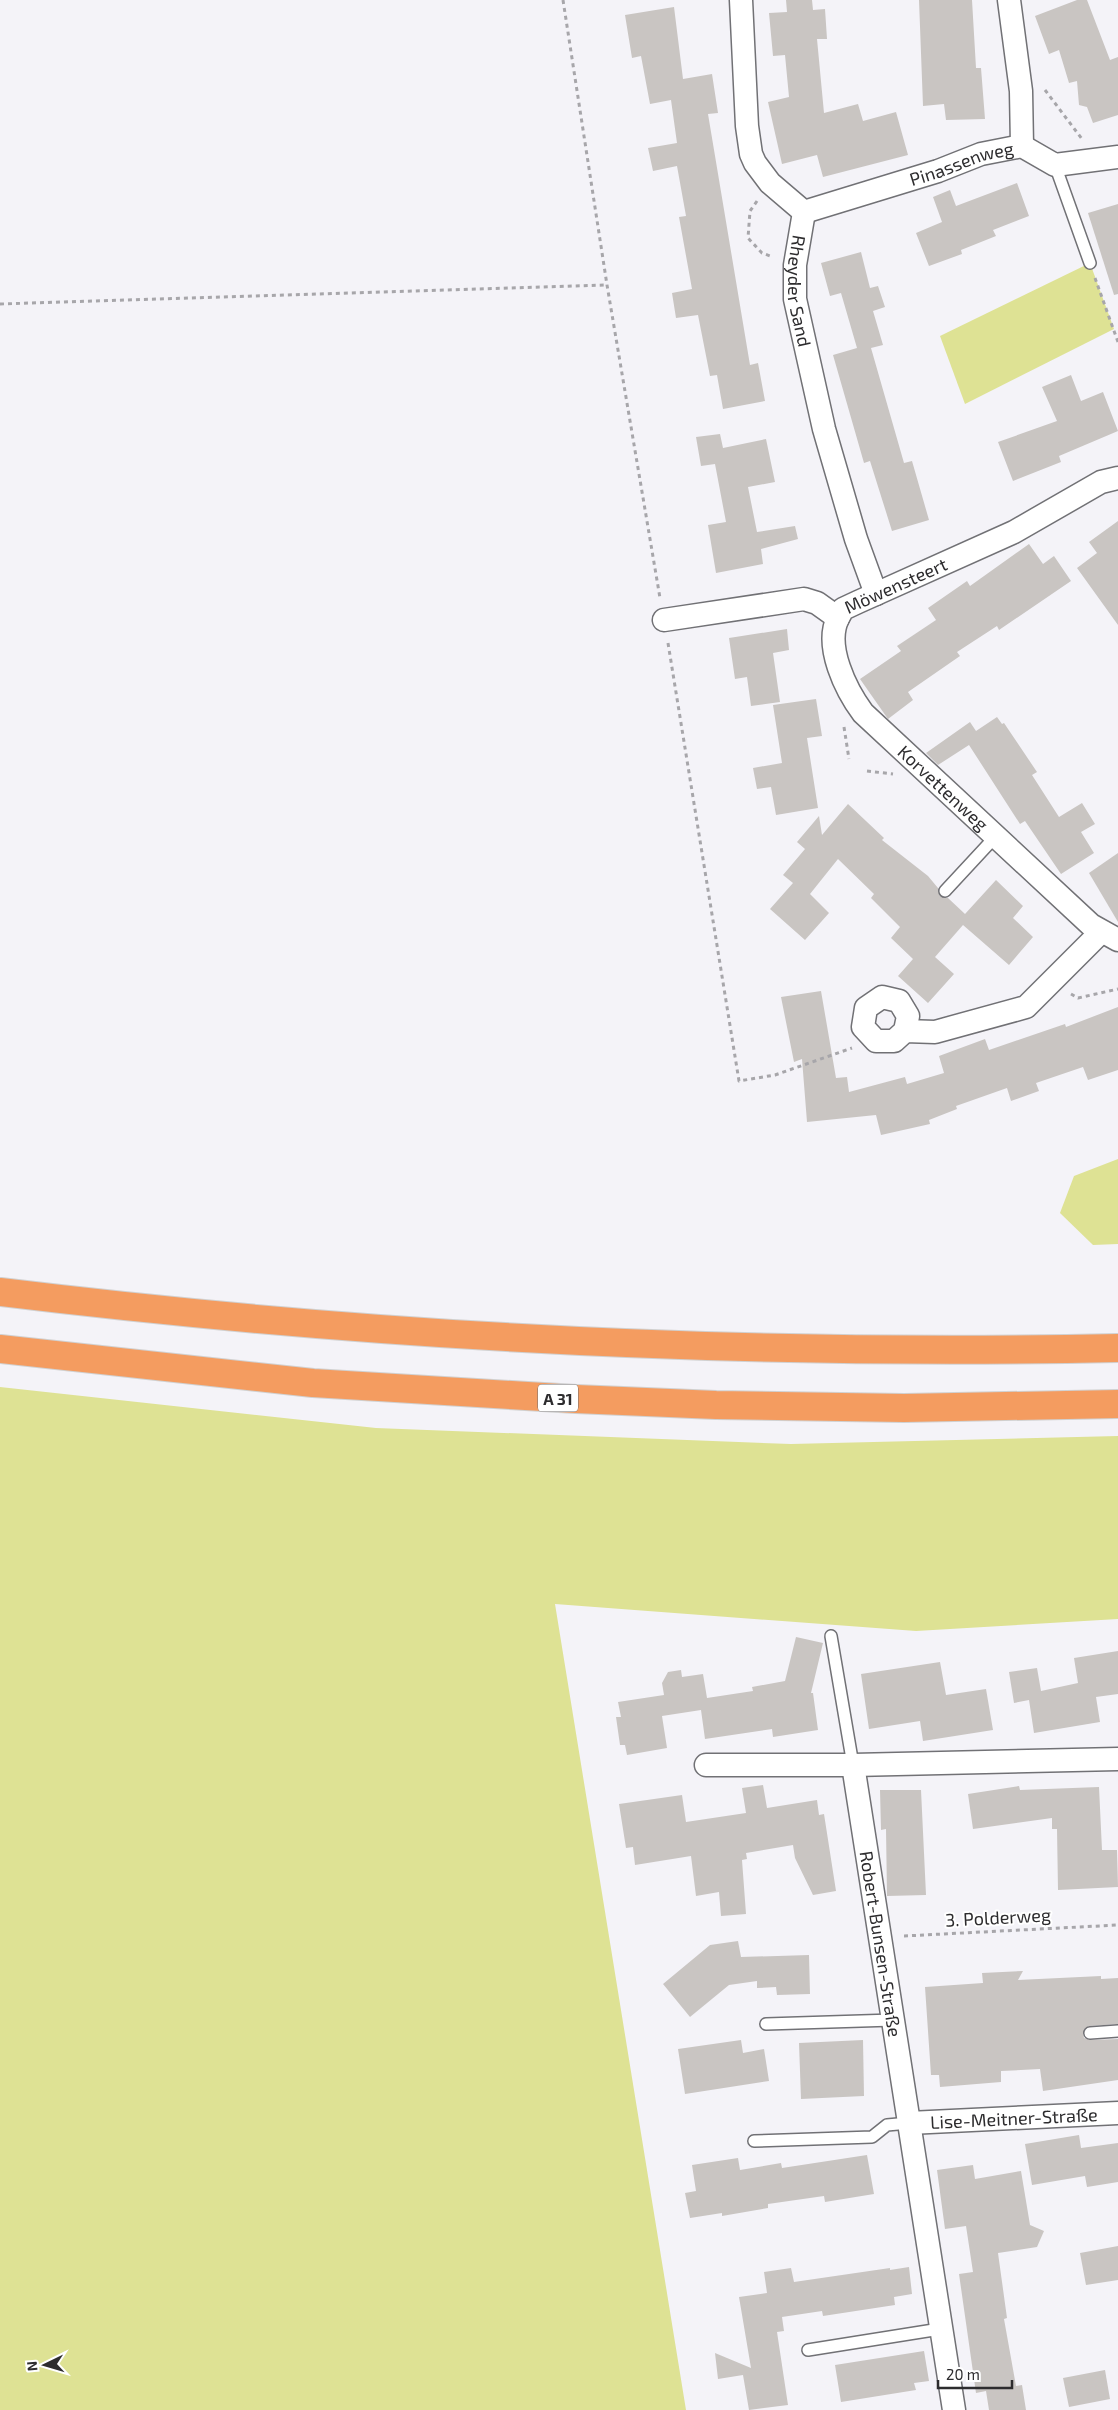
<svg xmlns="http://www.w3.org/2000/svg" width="1118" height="2410" viewBox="0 0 1118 2410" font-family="'Exo 2',sans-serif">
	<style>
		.green { fill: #dee294 }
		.building { fill: #c9c5c2 }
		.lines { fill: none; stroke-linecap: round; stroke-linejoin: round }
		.lane-casing { stroke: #717175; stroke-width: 14 }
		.street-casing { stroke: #717175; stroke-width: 25 }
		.highway-casing { stroke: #d1d1d1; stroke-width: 30 }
		.path { stroke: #a7a6aa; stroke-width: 3; stroke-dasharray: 4 4; stroke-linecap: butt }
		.lane { stroke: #fff; stroke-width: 11 }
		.street { stroke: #fff; stroke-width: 22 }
		.highway { stroke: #f49c60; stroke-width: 28 }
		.labels { text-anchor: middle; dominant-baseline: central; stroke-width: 4; stroke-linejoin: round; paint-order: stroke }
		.shield { fill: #fff; stroke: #6c6b6d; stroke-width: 1 }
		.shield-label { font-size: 16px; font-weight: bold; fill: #2d2c2e }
		.street-label { font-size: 18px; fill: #2d2c2e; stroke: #fff }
	</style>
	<rect width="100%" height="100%" fill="#f4f3f8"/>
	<g class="green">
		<path d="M 1090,263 L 1114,329 L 965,404 L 940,336 Z"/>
		<path d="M 1118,1159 L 1118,1244 L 1093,1245 L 1060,1213 L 1074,1176 Z"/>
		<path d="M 0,1387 L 376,1428 L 791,1444 L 1118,1436 L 1118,1619 L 916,1631 L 555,1604 L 686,2410 L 0,2410 Z"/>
	</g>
	<g class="building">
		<path d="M 786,0 L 812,0 L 813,10 L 825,9 L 827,39 L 817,39 L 824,113 L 858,104 L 863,121 L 896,112 L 908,155 L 823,177 L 817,155 L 782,164 L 768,102 L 789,97 L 785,55 L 773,56 L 769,13 L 787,12 Z"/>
		<path d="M 919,0 L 972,0 L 976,68 L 981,68 L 985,119 L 946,120 L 944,104 L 923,106 Z"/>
		<path d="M 1077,0 L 1087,0 L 1110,60 L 1118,57 L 1118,115 L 1093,123 L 1087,107 L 1079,105 L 1077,81 L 1069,83 L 1059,50 L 1049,54 L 1035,16 Z"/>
		<path d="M 674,7 L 683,79 L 712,74 L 718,113 L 708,114 L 750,365 L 758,363 L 765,401 L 723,409 L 717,375 L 710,376 L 698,315 L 676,318 L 672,293 L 692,289 L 679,217 L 686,216 L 677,166 L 653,171 L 648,148 L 677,143 L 671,100 L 650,104 L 641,56 L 632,58 L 625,15 Z"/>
		<path d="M 1017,183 L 1029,216 L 993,230 L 996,236 L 961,250 L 962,254 L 929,266 L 916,233 L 942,222 L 933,197 L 950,190 L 956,206 Z"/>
		<path d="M 1118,204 L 1118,294 L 1114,295 L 1088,213 Z"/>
		<path d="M 861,252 L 870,288 L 878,286 L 885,307 L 873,311 L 883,345 L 871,348 L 904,463 L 912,461 L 929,520 L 892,531 L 870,461 L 864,463 L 833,355 L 857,348 L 841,293 L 830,296 L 821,263 Z"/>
		<path d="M 1071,375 L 1081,401 L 1103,392 L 1118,431 L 1059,456 L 1061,462 L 1013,481 L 998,442 L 1057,421 L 1042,387 Z"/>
		<path d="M 720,434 L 723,448 L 766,439 L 775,482 L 748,487 L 757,532 L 795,526 L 798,539 L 761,549 L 763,564 L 716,573 L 708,525 L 726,522 L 715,464 L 701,466 L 696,437 Z"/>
		<path d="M 1118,521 L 1118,625 L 1077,568 L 1097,553 L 1089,542 Z"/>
		<path d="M 1029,544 L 1043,564 L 1054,556 L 1071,581 L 999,630 L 997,626 L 957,652 L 960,656 L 908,692 L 913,700 L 888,719 L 860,679 L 901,651 L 897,646 L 936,620 L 928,608 L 967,581 L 970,586 Z"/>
		<path d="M 787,629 L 789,650 L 773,653 L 780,702 L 751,706 L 747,677 L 735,679 L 729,638 Z"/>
		<path d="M 816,699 L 822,736 L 807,738 L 818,808 L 776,815 L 771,787 L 757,789 L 753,768 L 782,763 L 773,705 Z"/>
		<path d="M 997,717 L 1002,724 L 1004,723 L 1037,772 L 1032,775 L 1059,817 L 1082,803 L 1095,824 L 1081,832 L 1094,853 L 1061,874 L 1025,821 L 1020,824 L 969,745 L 938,765 L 926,753 L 970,722 L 976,731 Z"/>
		<path d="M 848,804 L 884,838 L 882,840 L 928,876 L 938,888 L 940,896 L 948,898 L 965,914 L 996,880 L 1023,906 L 1013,918 L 1033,937 L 1009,965 L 963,925 L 935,957 L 954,974 L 928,1003 L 898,976 L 913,959 L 891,938 L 900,927 L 871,898 L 874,894 L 838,859 L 810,894 L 829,913 L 805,940 L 770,909 L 793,883 L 783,875 L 805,849 L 797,842 L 819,816 L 822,835 Z"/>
		<path d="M 1118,853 L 1118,922 L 1089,873 Z"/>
		<path d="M 821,991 L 836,1078 L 847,1077 L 849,1092 L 905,1077 L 907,1084 L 944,1073 L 939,1056 L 985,1039 L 989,1050 L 1065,1024 L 1066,1027 L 1118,1007 L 1118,1070 L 1088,1080 L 1083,1067 L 1036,1083 L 1039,1091 L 1011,1101 L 1007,1088 L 956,1106 L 957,1109 L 929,1120 L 930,1124 L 881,1135 L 876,1115 L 807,1122 L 802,1059 L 794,1062 L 781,997 Z"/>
		<path d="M 796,1637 L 823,1643 L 811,1693 L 813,1693 L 818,1730 L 773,1737 L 772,1729 L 705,1739 L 701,1710 L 662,1716 L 667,1748 L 627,1755 L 625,1745 L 620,1745 L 616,1717 L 621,1717 L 618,1702 L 664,1695 L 662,1683 L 668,1672 L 681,1670 L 682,1677 L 703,1674 L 707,1698 L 753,1691 L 752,1687 L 785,1681 Z"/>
		<path d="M 1118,1651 L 1118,1694 L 1096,1697 L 1100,1722 L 1034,1733 L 1029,1700 L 1014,1703 L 1009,1672 L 1037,1668 L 1041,1691 L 1078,1683 L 1074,1658 Z"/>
		<path d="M 940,1662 L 946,1695 L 986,1689 L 993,1730 L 923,1741 L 920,1721 L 869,1729 L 861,1674 Z"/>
		<path d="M 763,1785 L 767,1808 L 817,1800 L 819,1815 L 824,1814 L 836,1891 L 813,1895 L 795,1858 L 793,1845 L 746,1853 L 747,1859 L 742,1860 L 746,1914 L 721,1916 L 719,1892 L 696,1896 L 691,1856 L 635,1865 L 633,1847 L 626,1848 L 619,1804 L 682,1795 L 686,1822 L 746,1813 L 742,1788 Z"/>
		<path d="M 1019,1786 L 1020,1790 L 1099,1787 L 1102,1850 L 1117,1850 L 1118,1887 L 1058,1890 L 1057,1829 L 1052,1829 L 1052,1818 L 973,1829 L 968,1794 Z"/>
		<path d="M 880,1790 L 921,1790 L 926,1895 L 887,1896 L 886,1829 L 881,1830 Z"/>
		<path d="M 738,1941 L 741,1957 L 809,1955 L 810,1994 L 777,1995 L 776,1987 L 757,1988 L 757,1981 L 729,1985 L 690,2017 L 663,1984 L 710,1945 Z"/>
		<path d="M 1023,1971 L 1018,1980 L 1101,1976 L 1101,1979 L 1118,1978 L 1118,2024 L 1089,2026 L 1083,2033 L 1084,2038 L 1090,2040 L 1118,2039 L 1118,2080 L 1043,2091 L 1040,2069 L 1001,2071 L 1001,2082 L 940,2087 L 939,2075 L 931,2075 L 925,1987 L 983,1983 L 982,1973 Z"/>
		<path d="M 741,2040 L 743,2053 L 764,2049 L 769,2081 L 685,2094 L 678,2049 Z"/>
		<path d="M 863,2040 L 864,2096 L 801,2099 L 799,2043 Z"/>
		<path d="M 1079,2135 L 1081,2148 L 1118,2143 L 1118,2182 L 1087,2187 L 1085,2176 L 1032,2185 L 1025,2144 Z"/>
		<path d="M 867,2155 L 874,2194 L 825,2202 L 824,2196 L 768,2204 L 768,2208 L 722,2216 L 722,2213 L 690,2218 L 685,2193 L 696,2191 L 692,2165 L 738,2158 L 740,2170 L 781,2163 L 782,2168 Z"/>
		<path d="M 973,2165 L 975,2179 L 1021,2171 L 1030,2225 L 1044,2231 L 1037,2247 L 998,2253 L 1007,2318 L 1004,2319 L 1016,2386 L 1022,2385 L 1026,2410 L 989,2410 L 986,2391 L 976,2393 L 959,2274 L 973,2272 L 966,2226 L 945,2229 L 937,2170 Z"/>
		<path d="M 1118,2246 L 1118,2280 L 1086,2285 L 1080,2253 Z"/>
		<path d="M 909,2267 L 912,2294 L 894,2297 L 895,2305 L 823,2316 L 822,2311 L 782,2317 L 784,2331 L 777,2332 L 788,2405 L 749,2410 L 743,2375 L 718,2379 L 715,2353 L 751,2368 L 739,2297 L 767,2293 L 764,2272 L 791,2268 L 794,2282 L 890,2268 L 890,2270 Z"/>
		<path d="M 924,2351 L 929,2381 L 914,2383 L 916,2390 L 841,2402 L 835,2365 Z"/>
		<path d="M 1105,2370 L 1110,2399 L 1069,2407 L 1063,2378 Z"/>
	</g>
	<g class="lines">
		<g class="lane-casing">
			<g id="lane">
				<path d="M 1055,165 L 1090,263"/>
				<path d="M 945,891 L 996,836"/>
				<path d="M 831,1636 L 853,1765"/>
				<path d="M 766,2024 L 893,2020"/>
				<path d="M 1090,2033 L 1118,2031"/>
				<path d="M 754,2141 L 872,2137 L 887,2125 L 909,2123"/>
				<path d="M 808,2350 L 940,2329"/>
			</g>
		</g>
		<g class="street-casing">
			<g id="street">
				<path id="s1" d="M 741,0 L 747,126 L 751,154 L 755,163 L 770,183 L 804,212 L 795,265 L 795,299 L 824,429 L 856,539 L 876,594"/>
				<path d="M 1009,0 L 1021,91 L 1022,146"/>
				<path id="s2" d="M 804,212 L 938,171 L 981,154 L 1022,146 L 1055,165 L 1118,157"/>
				<path id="s3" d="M 838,618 C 824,646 846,690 863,713 L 1091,925 L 1118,940"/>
				<path id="s4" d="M 664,620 L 804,599 L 817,603 L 838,618 L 843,609 L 858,602 L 1014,532 L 1101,482 L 1118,478"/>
				<path d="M 905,1031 L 908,1016 L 899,1001 L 882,997 L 866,1008 L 863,1027 L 876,1041 L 894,1041 L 905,1031 L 935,1032 L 1026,1007 L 1101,932"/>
				<path d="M 706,1765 L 853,1765 L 1118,1759"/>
				<path id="s5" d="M 853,1765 L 954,2410"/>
				<path id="s6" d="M 909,2123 L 1118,2113"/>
			</g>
		</g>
		<g class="highway-casing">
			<g id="highway">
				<path d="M 0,1292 C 371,1337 744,1356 1118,1348"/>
				<path d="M 0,1349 L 313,1383 L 576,1399 L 716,1405 L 904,1408 L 1118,1404"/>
			</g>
		</g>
		<g class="path">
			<path d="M 563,0 L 607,285 L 660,598"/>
			<path d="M 1045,90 L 1082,139"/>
			<path d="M 757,201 L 750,211 L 748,238 L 762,253 L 773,257"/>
			<path d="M 1095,278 L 1118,342"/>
			<path d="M 0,304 L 607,285"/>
			<path d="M 668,643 L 739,1081 L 775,1075 L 852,1048"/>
			<path d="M 844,727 L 849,759"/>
			<path d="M 867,771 L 893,774"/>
			<path d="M 1071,994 L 1078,998 L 1118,989"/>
			<path d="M 904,1936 L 1118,1925"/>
		</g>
		<use href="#lane" class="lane"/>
		<use href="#street" class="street"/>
		<use href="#highway" class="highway"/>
	</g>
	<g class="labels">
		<rect class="shield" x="538" y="1384.5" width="40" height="27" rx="4"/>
		<g class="shield-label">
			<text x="558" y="1398">A 31</text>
		</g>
		<g class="street-label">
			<text stroke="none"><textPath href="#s2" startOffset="165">Pinassenweg</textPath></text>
			<text stroke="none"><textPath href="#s1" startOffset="314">Rheyder Sand</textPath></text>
			<text stroke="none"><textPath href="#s4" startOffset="249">Möwensteert</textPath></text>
			<text stroke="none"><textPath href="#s3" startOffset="212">Korvettenweg</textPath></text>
			<text transform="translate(998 1917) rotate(-3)">3. Polderweg</text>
			<text stroke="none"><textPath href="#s5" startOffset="181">Robert-Bunsen-Straße</textPath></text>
			<text stroke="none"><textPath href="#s6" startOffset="105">Lise-Meitner-Straße</textPath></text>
		</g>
	</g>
	<g transform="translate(45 2365) rotate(265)" stroke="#ffffff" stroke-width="4" paint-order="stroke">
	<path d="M0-4L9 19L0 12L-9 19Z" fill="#2d2c2e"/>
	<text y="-8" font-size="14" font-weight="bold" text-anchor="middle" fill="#2d2c2e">N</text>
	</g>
	<path d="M938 2380v8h74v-8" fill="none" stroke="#2d2c2e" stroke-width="2.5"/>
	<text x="946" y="2380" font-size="15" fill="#2d2c2e" stroke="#ffffff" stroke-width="4" paint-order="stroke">20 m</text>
</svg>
